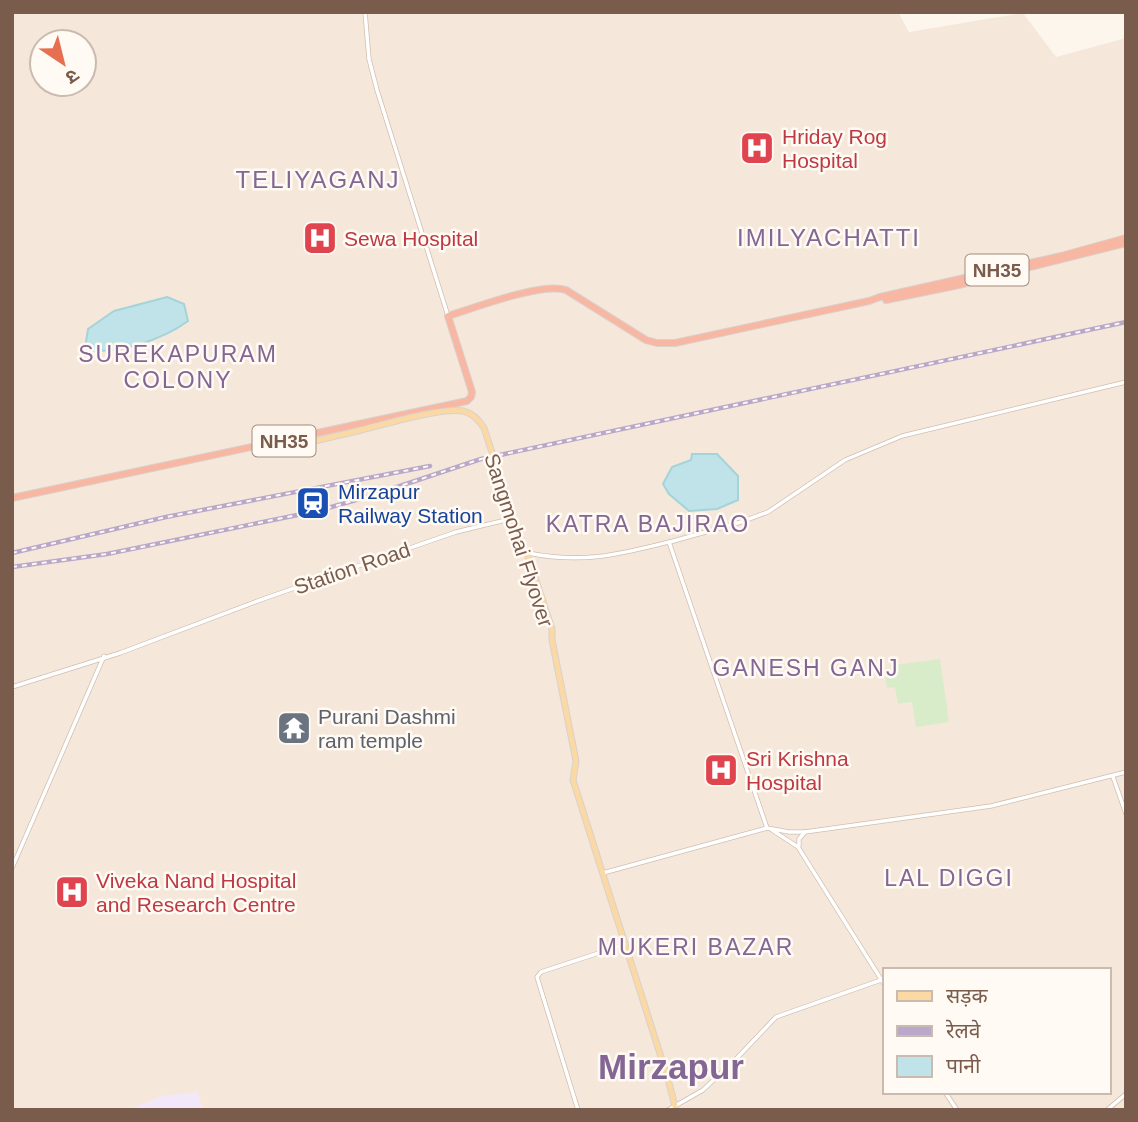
<svg xmlns="http://www.w3.org/2000/svg" width="1138" height="1122" viewBox="0 0 1138 1122" font-family="Helvetica,'Noto Sans Devanagari',sans-serif">
	<style>
		.residential { fill: #f5e8da; fill-rule: evenodd }
		.education { fill: #f3e8fa }
		.green { fill: #d8ecc9 }
		.water { fill: #bfe3e8; stroke: #a5d3da; stroke-width: 2 }
		.lines { fill: none; stroke-linecap: round; stroke-linejoin: round }
		.minor-casing { stroke: #d1beb0; stroke-width: 5 }
		.major-casing { stroke: #dad1cd; stroke-width: 7 }
		.highway-casing { stroke: #dad1cd; stroke-width: 8 }
		.minor { stroke: #fff; stroke-width: 3.5 }
		.major { stroke: #fbd9a5; stroke-width: 5 }
		.highway { stroke: #f7b7a3; stroke-width: 6 }
		.rail-casing { stroke: #b9a8c9; stroke-width: 4.5 }
		.rail { stroke: #fffaf3; stroke-width: 2; stroke-dasharray: 5; stroke-linecap: butt }
		.major-bridge-casing { stroke: #dad1cd; stroke-width: 7; stroke-linecap: butt }
		.major-bridge { stroke: #fbd9a5; stroke-width: 5 }
		.labels { text-anchor: middle; dominant-baseline: central; stroke-width: 5; stroke-linejoin: round; paint-order: stroke }
		.shield { fill: #fffaf3; stroke: #a28b7f; stroke-width: 2 }
		.shield-label { font-size: 19px; font-weight: bold; fill: #7a5c4d }
		.health-label { font-size: 21px; fill: #be3a42; stroke: #fffaf3; text-anchor: start }
		.transit-label { font-size: 21px; fill: #164399; stroke: #fffaf3; text-anchor: start }
		.street-label { font-size: 21px; fill: #7a5c4d; stroke: #fffaf3 }
		.worship-label { font-size: 21px; fill: #5b616d; stroke: #fffaf3; text-anchor: start }
		.neighbourhood-label { font-size: 23px; letter-spacing: 2px; fill: #846695; stroke: #fffaf3 }
		.quarter-label { font-size: 24px; letter-spacing: 2px; fill: #846695; stroke: #fffaf3 }
		.town-label { font-size: 35px; font-weight: bold; fill: #846695; stroke: #fffaf3 }
	</style>
	<rect width="100%" height="100%" fill="#fdf6ec"/>
	<path class="residential" d="M 12,12 L 898,12 L 909,32 L 1023,13 L 1056,57 L 1126,38 L 1126,1110 L 12,1110 ZM 42,42 L 84,42 L 84,84 L 42,84 ZM 884,970 L 1108,970 L 1108,1092 L 884,1092 Z"/>
	<path class="education" d="M 197,1092 L 203,1110 L 128,1110 L 162,1096 Z"/>
	<path class="green" d="M 940,659 L 949,722 L 916,727 L 912,702 L 898,704 L 895,687 L 887,688 L 885,673 L 896,671 L 895,665 Z"/>
	<g class="water">
		<path d="M 167,297 L 184,304 L 188,321 C 165,338 113,358 85,348 L 88,329 L 114,311 Z"/>
		<path d="M 692,454 L 717,454 L 738,476 L 738,500 L 717,509 L 689,511 L 669,494 L 663,484 L 672,467 L 691,460 Z"/>
	</g>
	<g class="lines">
		<g class="minor-casing">
			<g id="minor">
				<path d="M 365,12 L 369,59 L 377,90 L 448,316"/>
				<path d="M 670,542 L 741,522 L 768,512 L 845,460 L 902,436 L 1126,382"/>
				<path d="M 528,553 C 582,564 617,555 669,542 L 767,828"/>
				<path d="M 12,687 L 120,653 L 263,599 L 456,532 L 514,518"/>
				<path d="M 1113,777 L 1126,814"/>
				<path d="M 772,830 L 798,847 L 884,984"/>
				<path d="M 799,846 L 799,839 L 805,832"/>
				<path d="M 12,868 L 104,656"/>
				<path d="M 603,873 L 767,828 L 789,832 L 805,832 L 991,806 L 1126,772"/>
				<path d="M 945,1092 L 957,1110"/>
				<path d="M 578,1110 L 537,977 L 541,972 L 626,944"/>
				<path d="M 668,1110 L 703,1090 L 737,1058 L 776,1017 L 881,980"/>
				<path d="M 1107,1110 L 1126,1094"/>
			</g>
		</g>
		<g class="major-casing">
			<g id="major">
				<path d="M 257,447 L 271,451 L 349,433"/>
				<path d="M 527,553 L 552,629 L 552,640 L 576,761 L 573,780 L 668,1079 L 676,1110"/>
			</g>
		</g>
		<g class="highway-casing">
			<g id="highway">
				<path d="M 886,300 L 959,285 L 1126,243"/>
				<path d="M 12,498 L 467,401 L 471,397 L 472,392 L 448,316 C 474,308 542,282 566,290 L 646,340 L 657,343 L 675,343 L 869,301 L 880,297 L 1061,256 L 1126,238"/>
			</g>
		</g>
		<use href="#minor" class="minor"/>
		<use href="#major" class="major"/>
		<use href="#highway" class="highway"/>
		<g class="rail-casing">
			<g id="rail">
				<path d="M 12,553 L 166,517 L 430,466"/>
				<path d="M 12,567 L 107,554 L 317,511 L 367,497 L 481,459 L 1126,322"/>
			</g>
		</g>
		<use href="#rail" class="rail"/>
		<g class="major-bridge-casing">
			<path id="major-bridge" d="M 349,433 C 375,427 440,407 463,411 C 472,413 479,420 484,428 L 525,554"/>
		</g>
		<use href="#major-bridge" class="major-bridge"/>
	</g>
	<defs>
		<g id="hospital-square" transform="scale(1.75)"><rect x="-9" y="-9" width="18" height="18" rx="4" fill="#e0444e" stroke="#fffaf3"/><path d="M-5-5h3v3.5h4V-5h3V5h-3V1.5h-4V5h-3Z" fill="#fff"/></g>
		<g id="station-square" transform="scale(1.75)"><rect x="-9" y="-9" width="18" height="18" rx="4" fill="#1a4fb4" stroke="#fffaf3"/><path d="M-3-6H3Q5-6 5-4V2Q5 4 3 4L4.5 6H3L1.5 4h-3L-3 6H-4.5L-3 4Q-5 4-5 2V-4Q-5-6-3-6ZM-3.5-4v3h7v-3ZM-3.5 1v1.5H-2V1ZM2 1v1.5H3.5V1Z" fill="#fff"/></g>
		<g id="temple-square" transform="scale(1.75)"><rect x="-9" y="-9" width="18" height="18" rx="4" fill="#6b7280" stroke="#fffaf3"/><path d="M0-6L5-2H3V0L6.5 2.5H4V6H1.5V3h-3V6H-4V2.5H-6.5L-3 0V-2H-5Z" fill="#fff"/></g>
	</defs>
	<g fill-rule="evenodd">
		<use href="#hospital-square" x="757" y="148"/>
		<use href="#hospital-square" x="320" y="238"/>
		<use href="#station-square" x="313" y="503"/>
		<use href="#temple-square" x="294" y="728"/>
		<use href="#hospital-square" x="721" y="770"/>
		<use href="#hospital-square" x="72" y="892"/>
	</g>
	<g class="labels">
		<g class="shield">
			<rect x="965.5" y="254.5" width="63" height="31" rx="5"/>
			<rect x="252.5" y="425.5" width="63" height="31" rx="5"/>
		</g>
		<g class="shield-label">
			<text x="997" y="270">NH35</text>
			<text x="284" y="441">NH35</text>
		</g>
		<g class="health-label">
			<text x="782" y="136">Hriday Rog<tspan x="782" dy="24">Hospital</tspan></text>
			<text x="344" y="238">Sewa Hospital</text>
			<text x="746" y="758">Sri Krishna<tspan x="746" dy="24">Hospital</tspan></text>
			<text x="96" y="880">Viveka Nand Hospital<tspan x="96" dy="24">and Research Centre</tspan></text>
		</g>
		<g class="transit-label">
			<text x="338" y="491">Mirzapur<tspan x="338" dy="24">Railway Station</tspan></text>
		</g>
		<g class="street-label">
			<text transform="translate(519 540) rotate(72)">Sangmohai Flyover</text>
			<text transform="translate(352 568) rotate(-19)">Station Road</text>
		</g>
		<g class="worship-label">
			<text x="318" y="716">Purani Dashmi<tspan x="318" dy="24">ram temple</tspan></text>
		</g>
		<g class="neighbourhood-label">
			<text x="178" y="354">SUREKAPURAM<tspan x="178" dy="26">COLONY</tspan></text>
			<text x="648" y="524">KATRA BAJIRAO</text>
			<text x="806" y="668">GANESH GANJ</text>
			<text x="949" y="878">LAL DIGGI</text>
			<text x="696" y="947">MUKERI BAZAR</text>
		</g>
		<g class="quarter-label">
			<text x="318" y="179">TELIYAGANJ</text>
			<text x="829" y="237">IMILYACHATTI</text>
		</g>
		<g class="town-label">
			<text x="671" y="1066">Mirzapur</text>
		</g>
	</g>
	<rect width="1138" height="1122" fill="none" stroke="#7a5c4d" stroke-width="28"/>
	<rect x="883" y="968" width="228" height="126" fill="#fffaf3" stroke="#cabbb1" stroke-width="2"/>
	<rect x="897" y="991" width="35" height="10" fill="#fbd9a5" stroke="#cabbb1" stroke-width="2"/>
	<text x="946" y="1003" font-size="21" fill="#7a5c4d">सड़क</text>
	<rect x="897" y="1026" width="35" height="10" fill="#b9a8c9" stroke="#cabbb1" stroke-width="2"/>
	<text x="946" y="1038" font-size="21" fill="#7a5c4d">रेलवे</text>
	<rect x="897" y="1056" width="35" height="21" fill="#bfe3e8" stroke="#cabbb1" stroke-width="2"/>
	<text x="946" y="1073" font-size="21" fill="#7a5c4d">पानी</text>
	<g transform="translate(63 63) rotate(145)"><circle r="33" fill="#fffaf3" stroke="#cabbb1" stroke-width="2"/>
	<path d="M0-5L12 26L0 18L-12 26Z" fill="#e76f51"/>
	<text y="-10" font-size="19" font-weight="bold" text-anchor="middle" fill="#7a5c4d">उ</text>
	</g>
</svg>
